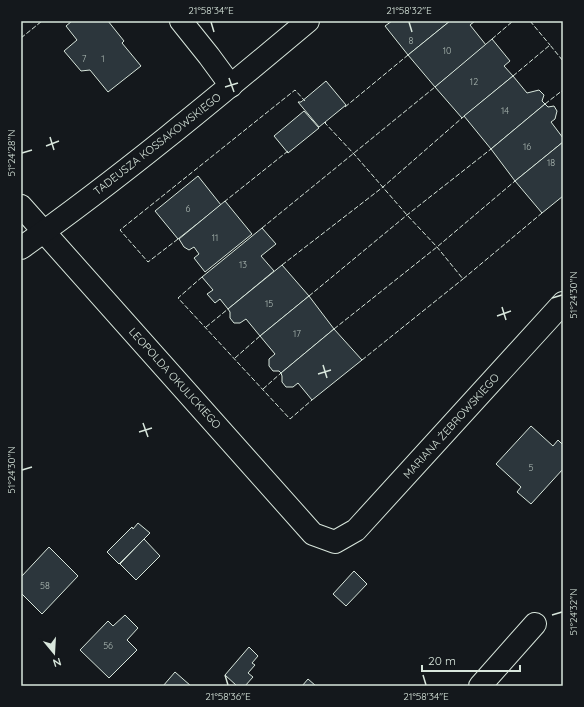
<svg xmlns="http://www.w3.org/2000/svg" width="584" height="707" viewBox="0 0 584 707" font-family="Quicksand,sans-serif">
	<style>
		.building { fill: #2c363c; stroke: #d8e6dc }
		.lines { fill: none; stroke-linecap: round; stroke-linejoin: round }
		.minor-casing { stroke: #d8e6dc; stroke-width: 24 }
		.minor { stroke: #14181c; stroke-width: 22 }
		.fence { stroke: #d8e6dc; stroke-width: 1; stroke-dasharray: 5 2; stroke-linecap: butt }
		.ticks { fill: none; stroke: #d8e6dc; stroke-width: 1.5 }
		.labels { text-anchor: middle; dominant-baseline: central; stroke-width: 3; stroke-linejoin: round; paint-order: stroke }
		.number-label { font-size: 9px; fill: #adbab4 }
		.street-label { font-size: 11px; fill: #d8e6dc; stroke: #14181c }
		.neatline { fill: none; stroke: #d8e6dc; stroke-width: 1.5 }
		.ticks-label { font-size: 10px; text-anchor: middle; fill: #d8e6dc }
	</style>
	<rect width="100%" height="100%" fill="#14181c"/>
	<g class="building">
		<path d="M 72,21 L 108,21 L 124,41 L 122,43 L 141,66 L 108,92 L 90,70 L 81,71 L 64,51 L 77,40 L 66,26 Z"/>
		<path d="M 392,21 L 450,21 L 408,55 L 385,26 Z"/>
		<path d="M 450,21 L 475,21 L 470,25 L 486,45 L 435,87 L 408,55 Z"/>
		<path d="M 492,39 L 510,61 L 504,66 L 513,76 L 462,118 L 435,87 Z"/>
		<path d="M 513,76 L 527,93 L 539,90 L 544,95 L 542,101 L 545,104 L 491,149 L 464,116 Z"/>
		<path d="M 326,81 L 346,105 L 319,127 L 298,102 L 301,102 Z"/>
		<path d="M 545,104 L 548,107 L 554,106 L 557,111 L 555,119 L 551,122 L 563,138 L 563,142 L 515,181 L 491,149 Z"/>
		<path d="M 304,111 L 319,128 L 288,153 L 274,136 Z"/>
		<path d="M 563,142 L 563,196 L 542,213 L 515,181 Z"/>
		<path d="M 198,176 L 221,205 L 178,239 L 155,211 Z"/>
		<path d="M 225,201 L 252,234 L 205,272 L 194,258 L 199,254 L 194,247 L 189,250 L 184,247 L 179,239 Z"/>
		<path d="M 262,228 L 276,244 L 261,256 L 274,271 L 228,309 L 220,299 L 215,303 L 207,294 L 213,290 L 202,277 Z"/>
		<path d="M 282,265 L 309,296 L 260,336 L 246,319 L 240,323 L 234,323 L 230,318 L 230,312 L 228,309 Z"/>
		<path d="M 309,296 L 334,329 L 281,373 L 279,371 L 273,371 L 269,366 L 269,359 L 275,354 L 260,336 Z"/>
		<path d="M 334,329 L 362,360 L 312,400 L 298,383 L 293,387 L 286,387 L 282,382 L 282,376 L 281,373 Z"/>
		<path d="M 531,426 L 553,446 L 558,440 L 563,445 L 563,469 L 531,504 L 517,492 L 521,487 L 496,464 Z"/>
		<path d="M 138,523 L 150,533 L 119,564 L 107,552 L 132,527 L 133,529 Z"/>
		<path d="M 144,539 L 160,556 L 136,580 L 120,564 Z"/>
		<path d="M 49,547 L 78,576 L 42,614 L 21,593 L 21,577 Z"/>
		<path d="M 354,571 L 367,584 L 346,606 L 333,594 Z"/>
		<path d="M 125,615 L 138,628 L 127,640 L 137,650 L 109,678 L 80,650 L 108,621 L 113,626 Z"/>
		<path d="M 249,647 L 258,656 L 252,663 L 255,665 L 248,673 L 253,677 L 245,686 L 237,686 L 225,675 Z"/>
		<path d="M 175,672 L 191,686 L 163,686 Z"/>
		<path d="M 308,679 L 316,686 L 302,686 Z"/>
	</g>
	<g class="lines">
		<g class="minor-casing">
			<g id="minor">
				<path d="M 181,21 L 209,56 L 231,86"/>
				<path d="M 21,206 L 313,534 L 335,542 L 356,530 L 563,303"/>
				<path d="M 21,248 C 120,178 215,99 308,21"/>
				<path d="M 480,686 L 535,624"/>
			</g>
		</g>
		<use href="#minor" class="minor"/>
		<g class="fence">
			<path d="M 530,21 L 550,45"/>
			<path d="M 21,38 L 42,21"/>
			<path d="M 492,39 L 513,21"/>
			<path d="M 513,76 L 550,45 L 563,61"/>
			<path d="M 545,104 L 563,90"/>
			<path d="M 345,107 L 408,55"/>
			<path d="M 326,122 L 325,123 L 354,154 L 407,215 L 437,247 L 463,279 L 542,213"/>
			<path d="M 224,202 L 288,151"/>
			<path d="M 262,228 L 435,87"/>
			<path d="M 178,239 L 148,262 L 120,230 L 295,90 L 305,101"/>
			<path d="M 282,265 L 383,187 L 462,118"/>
			<path d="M 202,277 L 178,298 L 290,419 L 312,400"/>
			<path d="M 309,296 L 407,215 L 491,149"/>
			<path d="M 206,327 L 228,309"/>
			<path d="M 334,329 L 437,247 L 515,181"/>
			<path d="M 235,358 L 260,336"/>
			<path d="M 362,360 L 463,279"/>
			<path d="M 263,389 L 281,373"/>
		</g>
	</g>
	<path class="ticks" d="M 211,22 L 214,32M 409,22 L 412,32M 229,78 L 234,92M 225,87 L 238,83M 50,137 L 54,150M 46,146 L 59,141M 22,153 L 32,150M 552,298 L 562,295M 502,307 L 506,320M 497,316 L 511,311M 323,365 L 327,378M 318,374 L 331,370M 143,423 L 148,437M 139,432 L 152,428M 22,470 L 32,467M 552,615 L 562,612M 225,675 L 228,685M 423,675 L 426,685"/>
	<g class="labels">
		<g class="number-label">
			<text x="411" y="40">8</text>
			<text x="447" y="50">10</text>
			<text x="84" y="58">7</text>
			<text x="103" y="58">1</text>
			<text x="474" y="81">12</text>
			<text x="505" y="110">14</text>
			<text x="527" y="146">16</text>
			<text x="551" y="162">18</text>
			<text x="188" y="208">6</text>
			<text x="215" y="237">11</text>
			<text x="243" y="264">13</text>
			<text x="269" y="303">15</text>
			<text x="297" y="333">17</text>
			<text x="531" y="467">5</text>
			<text x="45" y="585">58</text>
			<text x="108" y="645">56</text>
		</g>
		<g class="street-label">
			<text transform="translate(157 144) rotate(-38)">TADEUSZA KOSSAKOWSKIEGO</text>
			<text transform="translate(175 378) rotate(48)">LEOPOLDA OKULICKIEGO</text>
			<text transform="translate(451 426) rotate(-48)">MARIANA ŻEBROWSKIEGO</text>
		</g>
	</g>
	<rect width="584" height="707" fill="none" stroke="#14181c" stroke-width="44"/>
	<g transform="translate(54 653) rotate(162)" stroke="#14181c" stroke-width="3" paint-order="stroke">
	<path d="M0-3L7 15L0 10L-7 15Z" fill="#d8e6dc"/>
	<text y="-6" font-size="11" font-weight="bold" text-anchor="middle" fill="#d8e6dc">N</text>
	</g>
	<path d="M422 665v6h98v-6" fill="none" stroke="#d8e6dc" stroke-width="2"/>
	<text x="428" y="665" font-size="12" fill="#d8e6dc" stroke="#14181c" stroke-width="3" paint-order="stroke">20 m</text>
	<rect x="22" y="22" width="540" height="663" class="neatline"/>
	<g class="ticks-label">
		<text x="211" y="14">21°58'34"E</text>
		<text x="409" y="14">21°58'32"E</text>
		<text transform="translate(11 153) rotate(-90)" y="4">51°24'28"N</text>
		<text transform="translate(573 295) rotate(-90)" y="4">51°24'30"N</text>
		<text transform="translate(11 470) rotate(-90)" y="4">51°24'30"N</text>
		<text transform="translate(573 612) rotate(-90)" y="4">51°24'32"N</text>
		<text x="228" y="700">21°58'36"E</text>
		<text x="426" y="700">21°58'34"E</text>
	</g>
</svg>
